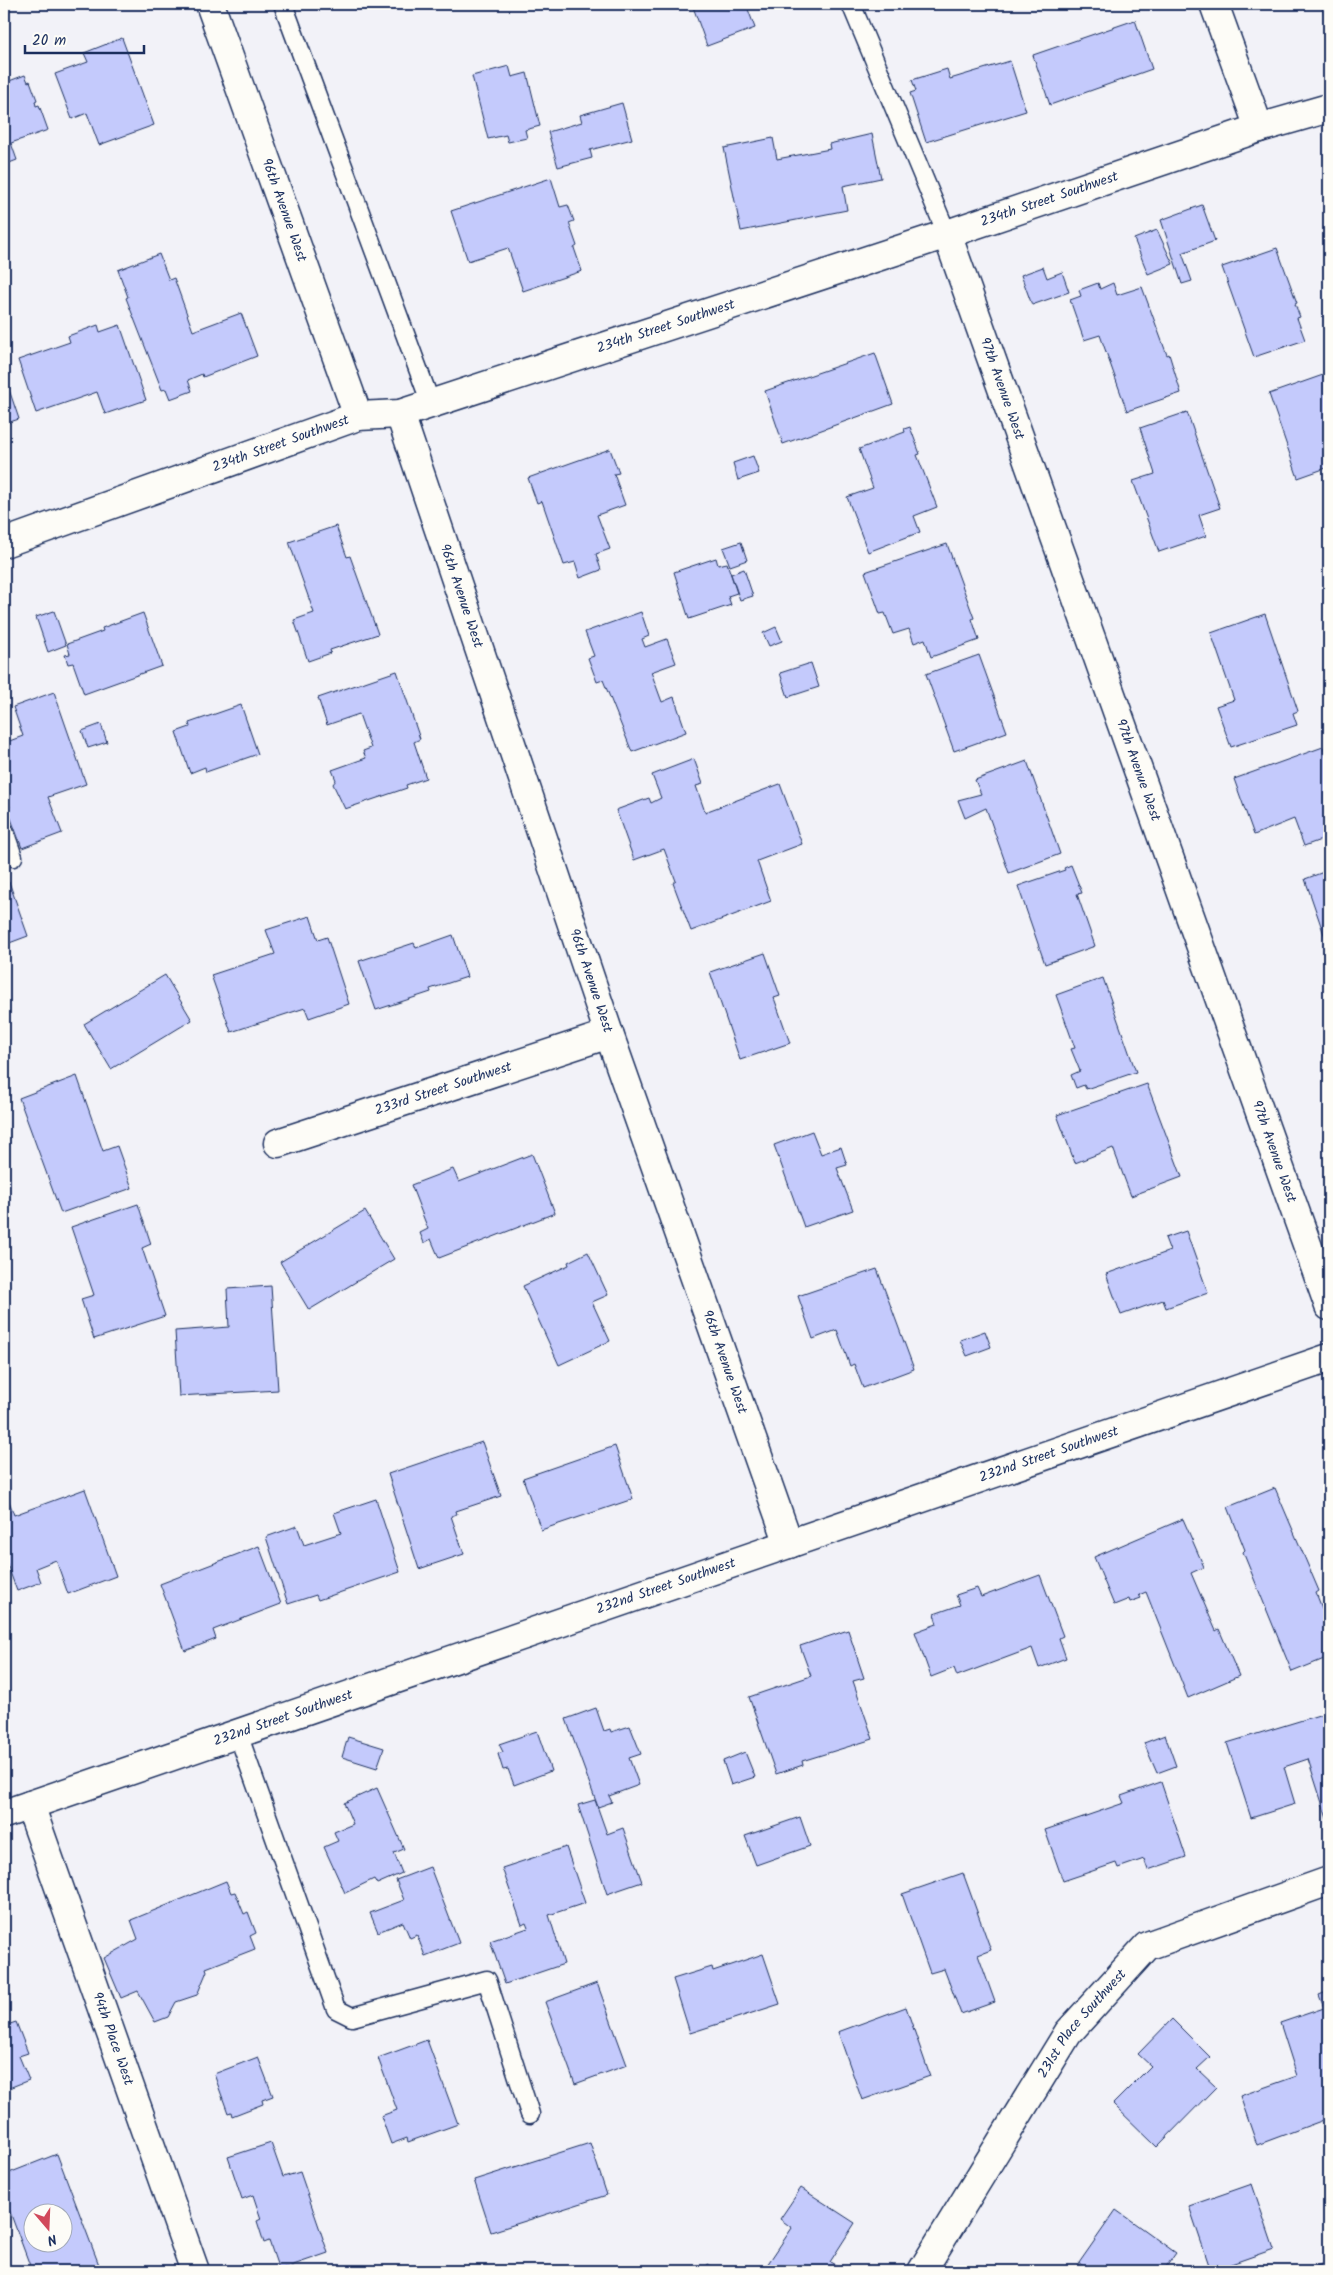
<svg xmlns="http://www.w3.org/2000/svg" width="1333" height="2275" viewBox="0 0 1333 2275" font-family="Kalam,sans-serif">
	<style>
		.building { fill: #c4cafc; stroke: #1b2f5e; fill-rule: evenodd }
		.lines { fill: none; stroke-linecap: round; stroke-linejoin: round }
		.service-casing { stroke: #1b2f5e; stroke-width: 21 }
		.minor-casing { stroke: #1b2f5e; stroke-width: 31 }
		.tertiary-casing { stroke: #1b2f5e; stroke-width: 31 }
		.service { stroke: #fdfcf7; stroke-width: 18 }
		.minor { stroke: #fdfcf7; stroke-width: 28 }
		.tertiary { stroke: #fdfcf7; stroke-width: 28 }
		.labels { text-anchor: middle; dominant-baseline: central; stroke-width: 4; stroke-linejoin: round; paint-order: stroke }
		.street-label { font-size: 14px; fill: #1b2f5e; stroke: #fdfcf7 }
	</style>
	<rect width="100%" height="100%" fill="#f2f2f8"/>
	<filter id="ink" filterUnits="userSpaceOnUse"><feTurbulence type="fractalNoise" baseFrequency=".02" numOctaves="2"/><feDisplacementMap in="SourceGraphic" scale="10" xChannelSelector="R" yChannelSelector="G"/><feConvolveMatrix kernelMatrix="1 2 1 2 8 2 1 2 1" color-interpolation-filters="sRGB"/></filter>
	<g filter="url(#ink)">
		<g class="building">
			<path d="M 692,4 L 746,4 L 755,28 L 707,46 Z"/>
			<path d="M 1321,4 L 1329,4 L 1329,22 L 1327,22 Z"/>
			<path d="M 1135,20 L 1152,69 L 1050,105 L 1033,55 Z"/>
			<path d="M 122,38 L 154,125 L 99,145 L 87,113 L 72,119 L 55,74 L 88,62 L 84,53 Z"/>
			<path d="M 1010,61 L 1026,111 L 926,142 L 910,93 L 916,91 L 912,80 L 947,69 L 950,79 Z"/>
			<path d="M 509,66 L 512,77 L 527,73 L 540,126 L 525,130 L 527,138 L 508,142 L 506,135 L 488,139 L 472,76 Z"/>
			<path d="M 25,75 L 28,82 L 30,81 L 37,100 L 35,101 L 36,106 L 39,105 L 48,130 L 11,143 L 17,160 L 4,165 L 4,83 Z"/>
			<path d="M 622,103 L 632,139 L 590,150 L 592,158 L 558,167 L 548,132 L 582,122 L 580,115 Z"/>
			<path d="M 872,134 L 881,178 L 843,186 L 847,210 L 741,231 L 724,148 L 773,138 L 777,159 L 830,149 L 829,144 Z"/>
			<path d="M 551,178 L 560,207 L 568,205 L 574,221 L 569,223 L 577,246 L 574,248 L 582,271 L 523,291 L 508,248 L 468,261 L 451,211 Z"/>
			<path d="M 1202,205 L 1215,241 L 1182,253 L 1192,281 L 1182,284 L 1161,220 Z"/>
			<path d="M 1157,230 L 1173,264 L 1148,274 L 1134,239 Z"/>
			<path d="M 1277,248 L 1297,303 L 1295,304 L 1300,317 L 1297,318 L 1305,340 L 1254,357 L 1222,267 Z"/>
			<path d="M 159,254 L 169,280 L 174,278 L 193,331 L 241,313 L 257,356 L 203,377 L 202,374 L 188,380 L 192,391 L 170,399 L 166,389 L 162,390 L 126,298 L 128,297 L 118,270 Z"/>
			<path d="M 1043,267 L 1047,278 L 1062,272 L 1069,292 L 1032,305 L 1021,275 Z"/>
			<path d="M 1098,283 L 1100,289 L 1113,283 L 1117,295 L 1142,287 L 1167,355 L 1169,354 L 1181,393 L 1127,411 L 1100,335 L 1084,340 L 1070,300 L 1081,296 L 1079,290 Z"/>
			<path d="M 98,325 L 100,332 L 120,325 L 146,400 L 105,414 L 97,392 L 36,413 L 18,360 L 70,342 L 68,336 Z"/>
			<path d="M 875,353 L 893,404 L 783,444 L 765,391 Z"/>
			<path d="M 4,375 L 19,419 L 4,424 Z"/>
			<path d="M 1323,375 L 1329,395 L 1329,467 L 1298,478 L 1269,394 Z"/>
			<path d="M 1187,412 L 1220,508 L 1199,515 L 1206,536 L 1159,552 L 1133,481 L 1155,474 L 1140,428 Z"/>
			<path d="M 910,427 L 920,454 L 917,455 L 937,507 L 914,516 L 920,532 L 868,552 L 847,497 L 873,488 L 859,449 L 905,432 L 904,429 Z"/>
			<path d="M 610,449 L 619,473 L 614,474 L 625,505 L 597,515 L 610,549 L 596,554 L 601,570 L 580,578 L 575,562 L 564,565 L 542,501 L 537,503 L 528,478 Z"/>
			<path d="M 753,456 L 759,473 L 738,480 L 733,463 Z"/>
			<path d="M 336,526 L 347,557 L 350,556 L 378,634 L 330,650 L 331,653 L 308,661 L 294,620 L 314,613 L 289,542 Z"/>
			<path d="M 741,542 L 747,560 L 730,566 L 723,548 Z"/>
			<path d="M 947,544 L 974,618 L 972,619 L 979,640 L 931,657 L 925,639 L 914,643 L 909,629 L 893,634 L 885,613 L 880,614 L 865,572 Z"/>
			<path d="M 716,558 L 718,565 L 727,563 L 737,593 L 728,596 L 731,605 L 689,619 L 674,572 Z"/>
			<path d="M 744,569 L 753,596 L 740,600 L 731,574 Z"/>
			<path d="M 54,611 L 66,645 L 48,652 L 36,617 Z"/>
			<path d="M 641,612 L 649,636 L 642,639 L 645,647 L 667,639 L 676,663 L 651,672 L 662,702 L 674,697 L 686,732 L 632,752 L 603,680 L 597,682 L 588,658 L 594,656 L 585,632 Z"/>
			<path d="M 143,613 L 162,666 L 84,694 L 73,663 L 68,664 L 65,655 L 70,654 L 67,644 L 103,631 L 102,628 Z"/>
			<path d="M 1265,614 L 1298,711 L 1293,713 L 1297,725 L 1231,747 L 1216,706 L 1234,700 L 1211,633 Z"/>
			<path d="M 776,627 L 782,641 L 769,646 L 763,633 Z"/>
			<path d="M 979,655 L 1007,732 L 954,751 L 926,674 Z"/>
			<path d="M 811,663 L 819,687 L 788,697 L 780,673 Z"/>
			<path d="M 397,671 L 420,739 L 414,742 L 426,778 L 406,785 L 407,788 L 345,809 L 333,784 L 336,780 L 332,770 L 366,758 L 363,751 L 371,748 L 359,714 L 327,725 L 318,698 Z"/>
			<path d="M 54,692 L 86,784 L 48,797 L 62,833 L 22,848 L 7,808 L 10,807 L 4,790 L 4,743 L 23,736 L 13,707 Z"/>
			<path d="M 241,705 L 258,754 L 206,772 L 205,767 L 190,773 L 176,732 L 190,727 L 189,723 Z"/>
			<path d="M 101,724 L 107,742 L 88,748 L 82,731 Z"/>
			<path d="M 1323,747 L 1329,766 L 1329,837 L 1304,846 L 1294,819 L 1254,835 L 1234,779 Z"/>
			<path d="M 694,759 L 703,784 L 696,786 L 705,812 L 780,784 L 802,844 L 757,861 L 771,901 L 691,931 L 673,883 L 676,881 L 664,849 L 634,860 L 616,810 L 649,798 L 651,803 L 661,798 L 652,775 Z"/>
			<path d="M 1027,761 L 1060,854 L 1009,873 L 986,808 L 965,818 L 958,800 L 981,794 L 975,780 Z"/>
			<path d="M 1071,865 L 1082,893 L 1077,894 L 1095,946 L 1045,964 L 1018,886 L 1065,870 L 1064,868 Z"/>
			<path d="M 1329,870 L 1329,949 L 1305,879 Z"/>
			<path d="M 9,882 L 28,936 L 4,945 L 4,884 Z"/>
			<path d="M 310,916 L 318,940 L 327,937 L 349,1004 L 309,1018 L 305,1008 L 231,1032 L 211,975 L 275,954 L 266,930 Z"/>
			<path d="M 453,935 L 467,977 L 430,989 L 431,992 L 376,1010 L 359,961 L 414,943 L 416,948 Z"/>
			<path d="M 765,953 L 780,996 L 774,998 L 790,1043 L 740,1060 L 710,972 Z"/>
			<path d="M 1329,955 L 1329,972 L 1324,957 Z"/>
			<path d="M 165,975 L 192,1020 L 111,1069 L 84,1024 Z"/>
			<path d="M 1103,978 L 1136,1072 L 1086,1089 L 1084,1085 L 1076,1088 L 1071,1075 L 1080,1071 L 1071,1049 L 1075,1048 L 1056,995 Z"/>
			<path d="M 77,1076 L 103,1151 L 117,1146 L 132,1188 L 61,1213 L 19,1098 Z"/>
			<path d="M 1147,1084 L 1182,1177 L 1131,1196 L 1113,1148 L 1075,1163 L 1057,1115 Z"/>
			<path d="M 812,1131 L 821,1154 L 841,1147 L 847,1165 L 837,1168 L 853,1210 L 804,1227 L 774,1145 Z"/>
			<path d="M 532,1154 L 555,1213 L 439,1258 L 431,1239 L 424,1243 L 420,1233 L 428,1229 L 411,1185 L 453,1169 L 459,1182 Z"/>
			<path d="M 138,1204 L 151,1244 L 142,1248 L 165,1316 L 94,1339 L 81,1299 L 94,1295 L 71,1227 Z"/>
			<path d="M 365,1211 L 394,1259 L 309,1310 L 280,1262 Z"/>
			<path d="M 1186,1231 L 1208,1293 L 1166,1308 L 1163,1300 L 1121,1315 L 1106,1274 L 1170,1251 L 1165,1238 Z"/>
			<path d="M 588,1252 L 608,1295 L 592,1302 L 610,1341 L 559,1365 L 523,1286 L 569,1265 L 568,1262 Z"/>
			<path d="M 877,1269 L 914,1369 L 863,1388 L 854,1364 L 850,1366 L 837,1330 L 813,1339 L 798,1296 Z"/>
			<path d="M 271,1286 L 278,1390 L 179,1396 L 175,1331 L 229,1327 L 227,1289 Z"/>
			<path d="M 985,1331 L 991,1347 L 967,1356 L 960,1340 Z"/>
			<path d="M 482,1442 L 501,1496 L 456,1511 L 457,1514 L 451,1516 L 464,1554 L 419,1569 L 388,1474 Z"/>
			<path d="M 615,1446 L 633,1499 L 541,1530 L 523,1478 Z"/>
			<path d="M 4,1487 L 14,1515 L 85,1489 L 116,1576 L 68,1594 L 56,1560 L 36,1568 L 41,1582 L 17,1591 L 4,1556 Z"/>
			<path d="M 1275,1488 L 1319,1591 L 1316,1593 L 1329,1626 L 1329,1657 L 1292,1672 L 1243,1552 L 1245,1550 L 1228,1507 Z"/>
			<path d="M 376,1499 L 400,1572 L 318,1600 L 316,1595 L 288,1604 L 266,1537 L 297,1526 L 304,1545 L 341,1533 L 334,1513 Z"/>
			<path d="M 1183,1519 L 1204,1567 L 1191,1573 L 1216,1631 L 1219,1629 L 1239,1676 L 1188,1698 L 1146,1592 L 1139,1595 L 1141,1598 L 1130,1602 L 1129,1599 L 1114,1605 L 1094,1557 Z"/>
			<path d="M 259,1546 L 281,1604 L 213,1630 L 216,1639 L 185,1651 L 160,1584 Z"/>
			<path d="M 1040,1575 L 1063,1636 L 1059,1638 L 1066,1658 L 1039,1668 L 1032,1648 L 957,1676 L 954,1668 L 931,1677 L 915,1632 L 937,1624 L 934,1614 L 960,1605 L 956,1595 L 977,1588 L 981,1597 Z"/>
			<path d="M 848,1630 L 864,1678 L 853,1681 L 873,1739 L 802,1761 L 803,1765 L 776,1774 L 749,1697 L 811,1676 L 800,1646 Z"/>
			<path d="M 596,1708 L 604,1731 L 610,1729 L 611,1732 L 630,1726 L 641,1754 L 629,1758 L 639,1785 L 609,1796 L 612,1802 L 598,1807 L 566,1719 Z"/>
			<path d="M 1329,1712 L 1329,1825 L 1308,1759 L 1284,1767 L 1295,1804 L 1251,1818 L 1227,1743 Z"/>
			<path d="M 537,1731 L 551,1771 L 514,1785 L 508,1769 L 503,1770 L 498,1754 L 503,1752 L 499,1744 Z"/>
			<path d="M 1165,1735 L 1176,1766 L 1157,1773 L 1144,1743 Z"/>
			<path d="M 348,1737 L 384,1748 L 377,1768 L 342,1757 Z"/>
			<path d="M 745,1752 L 755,1777 L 731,1785 L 723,1761 Z"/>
			<path d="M 1161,1782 L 1186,1857 L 1148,1870 L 1144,1859 L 1118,1868 L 1116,1863 L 1063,1881 L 1045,1830 L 1124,1803 L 1121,1796 Z"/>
			<path d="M 377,1788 L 404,1849 L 394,1853 L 402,1873 L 377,1884 L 374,1879 L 345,1893 L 324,1847 L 338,1841 L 334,1832 L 353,1824 L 344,1803 Z"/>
			<path d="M 595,1800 L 607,1834 L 623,1828 L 642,1882 L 607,1894 L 578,1805 Z"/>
			<path d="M 800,1817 L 810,1846 L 756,1865 L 745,1836 Z"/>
			<path d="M 566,1847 L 585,1903 L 549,1915 L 564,1964 L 505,1984 L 490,1941 L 528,1928 L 526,1923 L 522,1925 L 502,1868 Z"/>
			<path d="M 430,1867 L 459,1943 L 425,1956 L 417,1935 L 410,1938 L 403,1922 L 378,1932 L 370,1913 L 404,1900 L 396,1880 Z"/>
			<path d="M 963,1873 L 991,1950 L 978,1955 L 995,2002 L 961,2014 L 944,1969 L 930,1973 L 902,1894 Z"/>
			<path d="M 226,1881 L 231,1893 L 235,1892 L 244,1914 L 248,1912 L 256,1933 L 250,1936 L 255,1949 L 206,1968 L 207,1971 L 197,1995 L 176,2002 L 168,2017 L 155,2022 L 138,1991 L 121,1998 L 104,1958 L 138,1939 L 131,1920 Z"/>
			<path d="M 763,1954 L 780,2004 L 690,2033 L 673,1979 L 712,1967 L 713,1971 Z"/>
			<path d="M 597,1983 L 627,2065 L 575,2084 L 545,2002 Z"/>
			<path d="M 1329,1991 L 1329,2118 L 1257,2145 L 1240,2096 L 1297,2076 L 1280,2023 L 1324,2008 L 1319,1995 Z"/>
			<path d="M 906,2007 L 930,2076 L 862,2100 L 838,2032 Z"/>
			<path d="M 4,2017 L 7,2025 L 16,2022 L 28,2053 L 19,2056 L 29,2080 L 4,2090 Z"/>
			<path d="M 1172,2019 L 1210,2057 L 1197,2069 L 1216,2087 L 1157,2147 L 1113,2104 L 1151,2066 L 1138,2054 Z"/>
			<path d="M 427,2040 L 458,2124 L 408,2142 L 407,2138 L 391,2144 L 381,2116 L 397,2110 L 378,2058 Z"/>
			<path d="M 258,2057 L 273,2096 L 262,2100 L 263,2104 L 232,2116 L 231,2112 L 228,2113 L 214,2074 Z"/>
			<path d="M 271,2143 L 283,2177 L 300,2172 L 328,2253 L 279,2270 L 269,2241 L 264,2243 L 257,2221 L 261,2219 L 253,2195 L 242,2199 L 228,2157 Z"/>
			<path d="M 590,2143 L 607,2195 L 491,2232 L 474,2180 Z"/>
			<path d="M 57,2154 L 99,2265 L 83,2271 L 32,2271 L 4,2196 L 4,2175 ZM 32,2212 L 62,2212 L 62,2242 L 32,2242 Z"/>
			<path d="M 1252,2184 L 1274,2249 L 1211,2271 L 1189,2206 Z"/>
			<path d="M 801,2188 L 855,2223 L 830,2262 L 837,2266 L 833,2271 L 763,2271 L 792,2228 L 780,2219 Z"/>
			<path d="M 1116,2210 L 1176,2253 L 1163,2271 L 1091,2271 L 1079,2263 Z"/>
			<path d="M 1329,2262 L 1329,2271 L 1314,2271 L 1313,2267 Z"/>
			<path d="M 707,2264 L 718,2271 L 703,2271 Z"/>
		</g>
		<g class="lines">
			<g class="service-casing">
				<g id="service">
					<path d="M 283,4 L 431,404"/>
					<path d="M 851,4 L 947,234"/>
					<path d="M 4,831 L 13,857"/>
					<path d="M 238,1734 L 336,2009 L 352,2017 L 487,1980 L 530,2114"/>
				</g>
			</g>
			<g class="minor-casing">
				<g id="minor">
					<path id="s1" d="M 210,4 L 358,416"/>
					<path d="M 1214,4 L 1259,128"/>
					<path id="s2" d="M 947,234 L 1329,1306"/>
					<path id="s3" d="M 400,414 L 609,1034 L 789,1544"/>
					<path id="s4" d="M 4,543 L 358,416 L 400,414 L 947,234 L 1259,128 L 1329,108"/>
					<path id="s5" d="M 278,1143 L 609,1034"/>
					<path id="s6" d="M 30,1805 L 195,2271"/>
					<path id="s7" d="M 922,2271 L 1068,2033 L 1147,1946 L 1329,1881"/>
				</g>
			</g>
			<g class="tertiary-casing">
				<g id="tertiary">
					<path id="s8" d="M 4,1814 L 1329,1358"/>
				</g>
			</g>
			<use href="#service" class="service"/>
			<use href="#minor" class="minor"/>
			<use href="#tertiary" class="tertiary"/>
		</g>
	</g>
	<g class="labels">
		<g class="street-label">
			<text stroke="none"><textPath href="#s4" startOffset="1102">234th Street Southwest</textPath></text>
			<text stroke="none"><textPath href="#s1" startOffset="219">96th Avenue West</textPath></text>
			<text stroke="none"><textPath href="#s4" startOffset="698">234th Street Southwest</textPath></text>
			<text stroke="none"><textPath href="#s2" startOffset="164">97th Avenue West</textPath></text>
			<text stroke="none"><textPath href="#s4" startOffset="294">234th Street Southwest</textPath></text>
			<text stroke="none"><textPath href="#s3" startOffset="192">96th Avenue West</textPath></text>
			<text stroke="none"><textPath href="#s2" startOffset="569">97th Avenue West</textPath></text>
			<text stroke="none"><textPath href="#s3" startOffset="598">96th Avenue West</textPath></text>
			<text stroke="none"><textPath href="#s5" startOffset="174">233rd Street Southwest</textPath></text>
			<text stroke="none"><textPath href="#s2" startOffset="974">97th Avenue West</textPath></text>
			<text stroke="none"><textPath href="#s3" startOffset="1002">96th Avenue West</textPath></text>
			<text stroke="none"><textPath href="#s8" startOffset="1105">232nd Street Southwest</textPath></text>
			<text stroke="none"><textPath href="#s8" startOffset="700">232nd Street Southwest</textPath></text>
			<text stroke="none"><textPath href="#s8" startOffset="295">232nd Street Southwest</textPath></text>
			<text stroke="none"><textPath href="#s7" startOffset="295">231st Place Southwest</textPath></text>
			<text stroke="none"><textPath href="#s6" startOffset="248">94th Place West</textPath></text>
		</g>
	</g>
	<rect width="1333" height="2275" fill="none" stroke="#fdfcf7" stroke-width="20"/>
	<rect x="10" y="10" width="1313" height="2255" fill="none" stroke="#1b2f5e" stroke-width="2" filter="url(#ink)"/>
	<g transform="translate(48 2228) rotate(161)"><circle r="24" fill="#fdfcf7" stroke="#a3aaba"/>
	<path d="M0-4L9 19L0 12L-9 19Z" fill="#d1495b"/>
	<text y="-8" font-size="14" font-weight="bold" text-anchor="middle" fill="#1b2f5e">N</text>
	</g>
	<path d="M25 45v8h119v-8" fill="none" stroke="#1b2f5e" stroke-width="2.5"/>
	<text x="32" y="45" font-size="15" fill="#1b2f5e" stroke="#fdfcf7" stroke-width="4" paint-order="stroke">20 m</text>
</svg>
